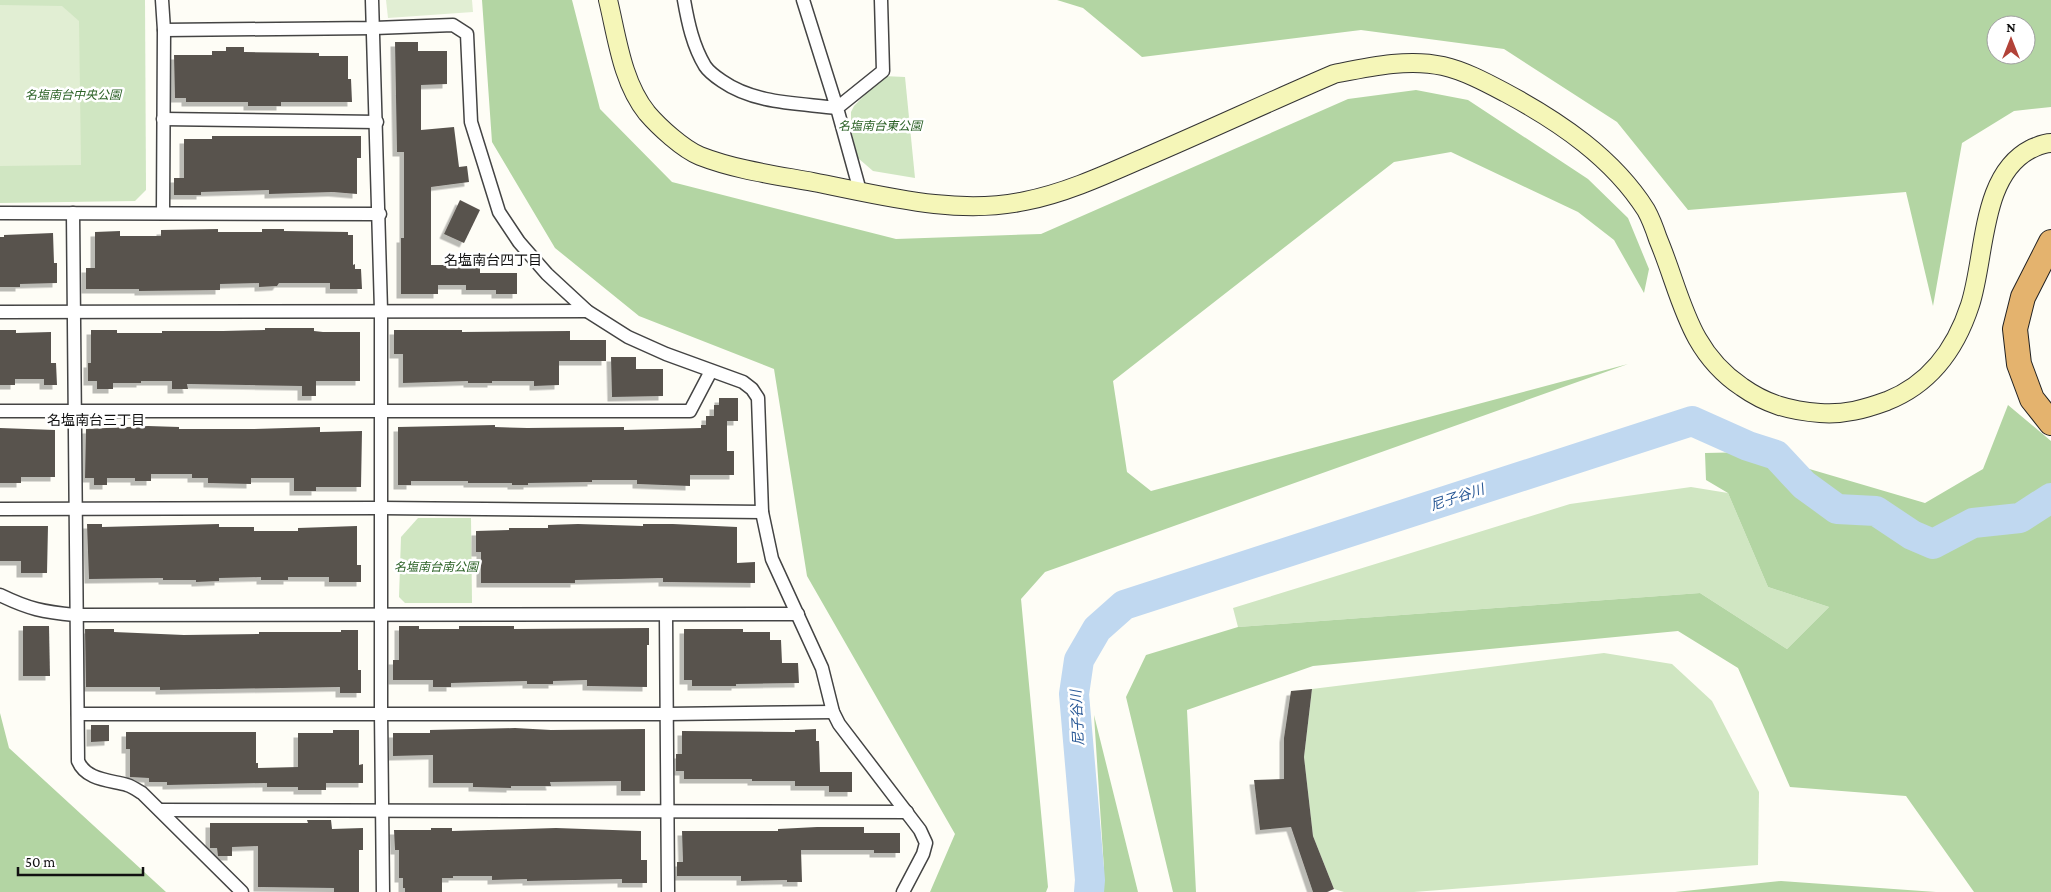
<svg xmlns="http://www.w3.org/2000/svg" width="2051" height="892" viewBox="0 0 2051 892" font-family="'Crimson Pro','Noto Sans JP',serif">
	<style>
		.green { fill: #d0e6c2 }
		.forest { fill: #b3d5a3; fill-rule: evenodd }
		.pitch { fill: #e1eed3 }
		.lines { fill: none; stroke-linecap: round; stroke-linejoin: round }
		.river { stroke: #c0d8f0; stroke-width: 30 }
		.building { fill: #58534e; filter: url(#shadow) }
		.street-casing { stroke: #444; stroke-width: 15 }
		.secondary-casing { stroke: #333; stroke-width: 20 }
		.highway-casing { stroke: #222; stroke-width: 26 }
		.street { stroke: #fff; stroke-width: 12 }
		.secondary { stroke: #f5f6b8; stroke-width: 18 }
		.highway { stroke: #e4b36e; stroke-width: 24 }
		.labels { text-anchor: middle; dominant-baseline: central; stroke-width: 5; stroke-linejoin: round; paint-order: stroke }
		.park-label { font-size: 12px; font-style: italic; fill: #2c6227; stroke: #fff }
		.neighbourhood-label { font-size: 14px; fill: #111; stroke: #fff }
		.water-label { font-size: 14px; font-style: italic; fill: #275795; stroke: #fff }
	</style>
	<defs>
		<filter id="shadow"><feDropShadow dx="-4.5" dy="4.5" stdDeviation="0" flood-color="#0004"/></filter>
	</defs>
	<rect width="100%" height="100%" fill="#fefdf6"/>
	<g class="green">
		<path d="M 0,0 L 145,0 L 146,190 L 135,201 L 0,203 Z"/>
		<path d="M 883,76 L 905,77 L 915,178 L 873,171 L 858,158 L 851,130 L 851,112 L 854,106 Z"/>
		<path d="M 1691,487 L 1728,493 L 1768,587 L 1829,607 L 1787,649 L 1700,593 L 1238,627 L 1233,608 L 1570,504 Z"/>
		<path d="M 418,518 L 471,518 L 472,603 L 405,603 L 399,597 L 401,537 Z"/>
		<path d="M 1604,653 L 1672,664 L 1712,701 L 1759,792 L 1758,865 L 1414,892 L 1344,892 L 1334,889 L 1313,836 L 1304,757 L 1312,689 Z"/>
	</g>
	<g class="forest">
		<path d="M 482,0 L 572,0 L 600,109 L 672,182 L 896,239 L 1041,234 L 1348,99 L 1416,90 L 1468,100 L 1588,179 L 1628,218 L 1649,269 L 1644,293 L 1614,240 L 1578,212 L 1451,152 L 1394,162 L 1113,381 L 1127,472 L 1151,491 L 1628,364 L 1045,572 L 1021,599 L 1048,887 L 1046,892 L 930,892 L 955,834 L 807,576 L 774,369 L 639,316 L 555,248 L 492,142 Z"/>
		<path d="M 1057,0 L 2051,0 L 2051,107 L 2014,111 L 1962,143 L 1933,306 L 1906,192 L 1688,210 L 1617,122 L 1504,49 L 1361,30 L 1142,57 L 1083,8 ZM 1996,25 L 2026,25 L 2026,55 L 1996,55 Z"/>
		<path d="M 2008,405 L 2051,441 L 2051,892 L 1974,892 L 1906,796 L 1790,787 L 1738,668 L 1678,631 L 1313,666 L 1187,710 L 1196,892 L 1173,892 L 1126,697 L 1146,655 L 1238,627 L 1700,593 L 1787,649 L 1829,607 L 1768,587 L 1728,493 L 1706,480 L 1705,453 L 1752,452 L 1925,503 L 1983,469 Z"/>
		<path d="M 0,713 L 9,748 L 166,892 L 0,892 Z"/>
		<path d="M 1094,715 L 1138,892 L 1099,892 L 1104,869 Z"/>
		<path d="M 1781,881 L 1936,892 L 1675,892 Z"/>
	</g>
	<g class="pitch">
		<path d="M 386,0 L 472,0 L 473,12 L 388,18 Z"/>
		<path d="M 0,5 L 62,6 L 79,21 L 81,165 L 0,166 Z"/>
	</g>
	<g class="lines">
		<path class="river" d="M 1089,892 L 1090,880 L 1074,694 L 1079,660 L 1097,629 L 1124,605 L 1692,421 L 1748,446 L 1776,455 L 1804,485 L 1837,509 L 1876,511 L 1912,535 L 1933,544 L 1973,523 L 2020,518 L 2051,498"/>
	</g>
	<g class="building">
		<path d="M 395,42 L 418,42 L 418,51 L 447,51 L 447,84 L 421,85 L 421,130 L 454,127 L 459,167 L 467,166 L 469,182 L 431,187 L 431,265 L 480,265 L 480,273 L 517,273 L 517,294 L 496,294 L 496,290 L 466,290 L 466,285 L 438,285 L 438,294 L 401,294 L 401,238 L 404,238 L 404,152 L 397,152 Z"/>
		<path d="M 226,47 L 244,47 L 244,52 L 319,53 L 319,56 L 348,56 L 348,79 L 351,79 L 352,102 L 281,102 L 281,106 L 248,106 L 248,102 L 186,102 L 186,98 L 175,98 L 174,55 L 212,55 L 212,51 L 226,51 Z"/>
		<path d="M 212,136 L 361,136 L 361,158 L 357,158 L 357,194 L 333,192 L 269,194 L 269,190 L 201,192 L 201,195 L 174,195 L 174,178 L 184,178 L 184,139 L 212,139 Z"/>
		<path d="M 460,200 L 480,210 L 464,243 L 444,234 Z"/>
		<path d="M 218,229 L 218,232 L 262,232 L 262,229 L 284,229 L 284,231 L 348,232 L 348,235 L 353,235 L 353,265 L 355,264 L 355,269 L 361,269 L 362,289 L 330,289 L 330,283 L 279,283 L 277,286 L 259,287 L 259,283 L 220,284 L 220,290 L 139,291 L 139,289 L 86,289 L 86,268 L 95,268 L 95,232 L 120,231 L 120,236 L 161,236 L 161,230 Z"/>
		<path d="M 53,233 L 54,263 L 57,263 L 57,283 L 20,284 L 20,287 L 0,287 L 0,237 L 4,237 L 4,235 Z"/>
		<path d="M 265,328 L 314,328 L 314,331 L 323,332 L 360,332 L 360,381 L 316,381 L 316,396 L 302,396 L 302,386 L 187,384 L 188,389 L 172,389 L 172,381 L 141,381 L 141,383 L 113,383 L 113,389 L 97,389 L 97,381 L 88,381 L 88,363 L 91,363 L 91,330 L 117,330 L 117,333 L 162,333 L 162,331 L 223,331 L 265,330 Z"/>
		<path d="M 0,330 L 16,330 L 16,333 L 51,332 L 51,363 L 56,363 L 57,385 L 44,385 L 44,379 L 15,379 L 15,385 L 0,385 Z"/>
		<path d="M 394,330 L 462,330 L 462,332 L 570,331 L 570,340 L 606,340 L 606,361 L 559,361 L 559,385 L 534,386 L 534,381 L 492,381 L 492,383 L 468,383 L 468,381 L 403,383 L 403,354 L 394,354 Z"/>
		<path d="M 611,357 L 636,357 L 636,369 L 663,369 L 663,396 L 612,397 Z"/>
		<path d="M 719,398 L 738,398 L 738,421 L 727,421 L 727,451 L 734,451 L 734,475 L 690,475 L 690,486 L 637,484 L 637,480 L 592,480 L 592,482 L 528,483 L 528,485 L 512,485 L 512,483 L 468,483 L 468,481 L 411,481 L 411,485 L 398,485 L 398,427 L 495,425 L 495,427 L 527,428 L 624,427 L 624,430 L 701,428 L 701,425 L 706,425 L 706,416 L 714,416 L 714,405 L 719,405 Z"/>
		<path d="M 148,426 L 179,427 L 179,429 L 254,429 L 320,427 L 320,432 L 362,431 L 361,487 L 316,487 L 316,491 L 294,491 L 294,478 L 251,478 L 251,484 L 208,483 L 208,478 L 192,478 L 192,474 L 151,474 L 151,481 L 135,481 L 135,478 L 107,478 L 107,485 L 94,485 L 94,478 L 85,478 L 86,429 Z"/>
		<path d="M 0,428 L 55,430 L 55,477 L 21,477 L 21,483 L 0,483 Z"/>
		<path d="M 87,524 L 102,524 L 102,527 L 219,524 L 219,527 L 254,527 L 254,531 L 298,531 L 298,528 L 357,526 L 357,565 L 361,565 L 361,582 L 329,582 L 329,577 L 288,577 L 288,580 L 261,580 L 261,577 L 219,578 L 219,581 L 196,582 L 196,580 L 163,580 L 163,578 L 89,579 Z"/>
		<path d="M 578,524 L 643,526 L 643,524 L 673,524 L 737,527 L 737,563 L 755,562 L 755,583 L 663,582 L 663,578 L 575,580 L 575,583 L 481,583 L 481,552 L 476,552 L 476,531 L 509,530 L 509,528 L 548,528 L 548,525 Z"/>
		<path d="M 0,526 L 48,526 L 47,573 L 21,573 L 21,561 L 0,561 Z"/>
		<path d="M 23,626 L 49,626 L 50,676 L 23,676 Z"/>
		<path d="M 399,626 L 419,626 L 419,629 L 459,629 L 459,626 L 514,626 L 514,629 L 649,628 L 649,645 L 647,645 L 647,687 L 587,686 L 587,680 L 553,681 L 553,684 L 527,684 L 527,681 L 451,683 L 451,687 L 433,687 L 433,680 L 393,680 L 393,660 L 399,660 Z"/>
		<path d="M 85,629 L 114,629 L 114,632 L 184,635 L 259,634 L 259,632 L 341,632 L 341,630 L 358,630 L 358,670 L 361,670 L 361,693 L 340,693 L 340,687 L 160,690 L 160,687 L 86,687 Z"/>
		<path d="M 684,629 L 743,629 L 743,632 L 770,632 L 770,640 L 781,640 L 782,663 L 798,663 L 799,683 L 736,684 L 736,686 L 692,686 L 692,680 L 684,680 Z"/>
		<path d="M 1312,689 L 1304,757 L 1313,836 L 1334,889 L 1327,892 L 1313,892 L 1291,827 L 1260,830 L 1254,780 L 1284,779 L 1284,738 L 1291,691 Z"/>
		<path d="M 91,725 L 109,725 L 109,741 L 91,742 Z"/>
		<path d="M 515,728 L 551,730 L 645,729 L 645,791 L 621,791 L 621,781 L 550,782 L 551,786 L 511,786 L 511,788 L 473,787 L 473,783 L 433,783 L 433,755 L 393,756 L 393,733 L 430,733 L 430,730 Z"/>
		<path d="M 816,729 L 816,741 L 819,741 L 820,772 L 852,772 L 852,792 L 829,792 L 829,786 L 795,786 L 795,781 L 752,781 L 752,779 L 684,779 L 684,771 L 676,771 L 676,754 L 682,754 L 682,731 L 795,732 L 795,730 Z"/>
		<path d="M 333,730 L 359,730 L 359,765 L 363,764 L 363,783 L 326,783 L 326,790 L 298,790 L 298,787 L 267,787 L 267,783 L 167,785 L 167,782 L 149,782 L 149,778 L 130,777 L 130,749 L 126,749 L 126,732 L 256,732 L 256,763 L 258,763 L 258,768 L 298,767 L 298,733 L 333,733 Z"/>
		<path d="M 307,820 L 331,820 L 332,829 L 363,828 L 363,850 L 359,850 L 359,892 L 334,892 L 334,888 L 258,887 L 258,846 L 232,847 L 232,856 L 218,856 L 217,848 L 210,848 L 210,823 L 308,823 Z"/>
		<path d="M 817,827 L 864,827 L 864,833 L 900,833 L 900,853 L 874,853 L 874,850 L 801,850 L 802,882 L 787,882 L 787,880 L 741,881 L 741,876 L 677,876 L 677,862 L 683,862 L 682,831 L 778,831 L 778,829 Z"/>
		<path d="M 431,828 L 452,828 L 452,831 L 556,828 L 641,831 L 641,860 L 647,860 L 647,883 L 622,883 L 622,879 L 527,881 L 527,879 L 492,880 L 492,876 L 453,876 L 453,878 L 442,878 L 442,892 L 405,892 L 405,888 L 403,888 L 403,878 L 399,878 L 399,850 L 395,850 L 394,830 L 431,830 Z"/>
	</g>
	<g class="lines">
		<g class="street-casing">
			<g id="street">
				<path d="M 162,0 L 164,30 L 163,213"/>
				<path d="M 372,0 L 381,310 L 381,713 L 383,892"/>
				<path d="M 684,0 C 688,23 693,46 705,66 C 709,72 716,77 722,81 C 755,104 798,103 837,108 L 803,0"/>
				<path d="M 164,30 L 374,28 L 453,25 L 467,34 L 471,122 L 499,212 L 519,242 L 547,274 L 587,311 L 628,337 L 666,354 L 743,382 L 752,389 L 758,398 L 762,512 L 772,559 L 822,668 L 833,712 L 839,724 L 920,830 L 926,843 L 923,854 L 903,892"/>
				<path d="M 163,119 L 377,122"/>
				<path d="M 860,191 L 837,108 L 883,71 L 881,0"/>
				<path d="M 0,213 L 380,214"/>
				<path d="M 73,213 L 78,761 C 86,780 109,780 127,785 C 133,787 137,790 142,793 L 242,892"/>
				<path d="M 0,312 L 587,311"/>
				<path d="M 0,411 L 690,411 L 711,371"/>
				<path d="M 0,509 L 381,508 L 762,512"/>
				<path d="M 0,595 C 29,609 43,612 75,615 L 798,614"/>
				<path d="M 666,616 L 668,892"/>
				<path d="M 78,714 L 668,714 L 833,712"/>
				<path d="M 160,810 L 907,812"/>
			</g>
		</g>
		<g class="secondary-casing">
			<path id="secondary" d="M 608,0 C 617,37 622,82 647,113 C 659,127 683,149 700,156 C 736,170 775,175 813,182 C 880,195 956,216 1025,201 C 1066,193 1107,174 1146,157 C 1209,130 1271,101 1334,74 C 1369,67 1408,58 1443,66 C 1465,71 1487,83 1506,93 C 1560,122 1613,158 1646,210 C 1651,219 1655,230 1658,239 C 1682,296 1687,350 1742,387 C 1766,404 1790,411 1820,413 C 1844,415 1865,409 1887,401 C 1930,384 1956,348 1970,305 C 1986,256 1980,175 2031,149 C 2038,146 2043,143 2051,143"/>
		</g>
		<g class="highway-casing">
			<path id="highway" d="M 2051,242 L 2023,297 L 2015,329 L 2019,364 L 2032,399 L 2051,423"/>
		</g>
		<use href="#street" class="street"/>
		<use href="#secondary" class="secondary"/>
		<use href="#highway" class="highway"/>
	</g>
	<g class="labels">
		<g class="park-label">
			<text x="73" y="95">名塩南台中央公園</text>
			<text x="880" y="126">名塩南台東公園</text>
			<text x="436" y="567">名塩南台南公園</text>
		</g>
		<g class="neighbourhood-label">
			<text x="493" y="260">名塩南台四丁目</text>
			<text x="96" y="420">名塩南台三丁目</text>
		</g>
		<g class="water-label">
			<text transform="translate(1457 497) rotate(-18)">尼子谷川</text>
			<text transform="translate(1077 718) rotate(-93)">尼子谷川</text>
		</g>
	</g>
	<g transform="translate(2011 40)"><circle r="24" fill="#ffffff" stroke="#a0a0a0"/>
	<path d="M0-4L9 19L0 12L-9 19Z" fill="#b24238"/>
	<text y="-8" font-size="14" font-weight="bold" text-anchor="middle" fill="#111111">N</text>
	</g>
	<path d="M18 867v8h125v-8" fill="none" stroke="#111111" stroke-width="2.5"/>
	<text x="25" y="867" font-size="15" fill="#111111" stroke="#ffffff" stroke-width="4" paint-order="stroke">50 m</text>
</svg>
